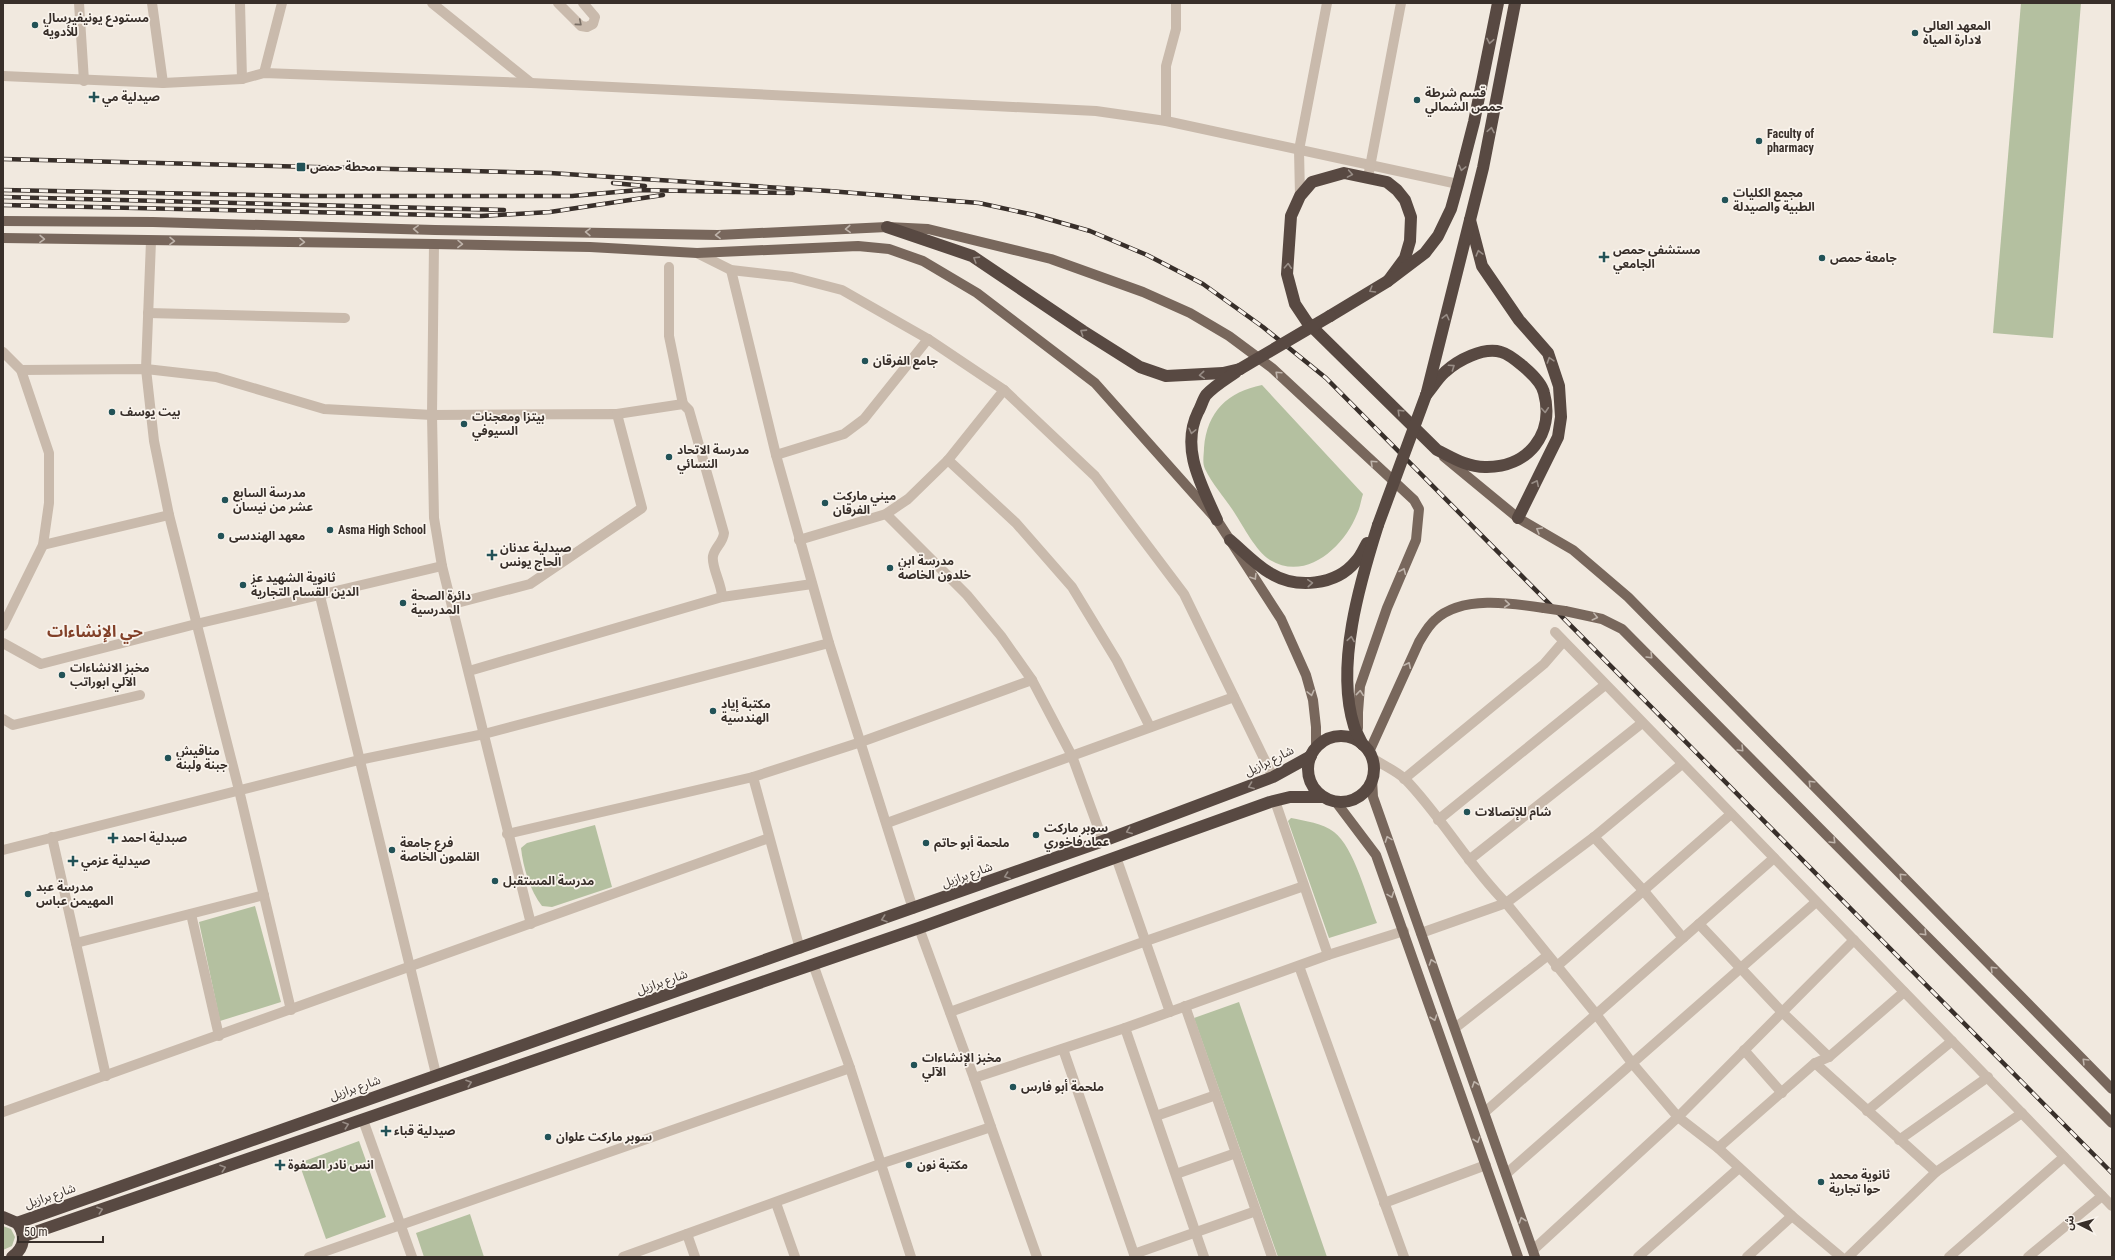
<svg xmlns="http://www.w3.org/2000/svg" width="2115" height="1260" viewBox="0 0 2115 1260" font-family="'Roboto Condensed','Noto Sans Arabic',sans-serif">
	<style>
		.green { fill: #b4c0a0 }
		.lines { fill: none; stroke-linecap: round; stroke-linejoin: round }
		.minor { stroke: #c9baac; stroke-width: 10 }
		.major { stroke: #78675c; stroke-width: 10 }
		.highway { stroke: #584942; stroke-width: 12 }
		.rail-casing { stroke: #382f2a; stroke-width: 4.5 }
		.rail { stroke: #f9f3ec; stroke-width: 3; stroke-dasharray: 9; stroke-linecap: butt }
		.major-bridge { stroke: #78675c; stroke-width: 10 }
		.highway-bridge { stroke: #584942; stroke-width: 12 }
		.oneway { stroke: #796e64 }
		.oneway2 { stroke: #988d86 }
		.oneway3 { stroke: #bfb4ab }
		.poi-dot { fill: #225257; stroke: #f9f3ec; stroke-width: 1.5 }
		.labels { text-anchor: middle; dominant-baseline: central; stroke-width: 3.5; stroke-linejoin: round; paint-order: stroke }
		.poi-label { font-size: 12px; font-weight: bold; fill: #382f2a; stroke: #f9f3ec; text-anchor: start }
		.street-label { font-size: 12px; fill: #382f2a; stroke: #f9f3ec }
		.district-label { font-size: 16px; font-weight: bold; fill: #824028; stroke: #f9f3ec }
	</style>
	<rect width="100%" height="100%" fill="#f1e9df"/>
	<g class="green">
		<path d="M 2021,3 L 2081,3 L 2053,338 L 1993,333 Z"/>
		<path d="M 1262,385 L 1363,494 C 1361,500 1360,508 1357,514 C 1344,547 1306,582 1270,560 C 1255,550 1244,527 1234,512 C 1225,498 1212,484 1205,469 C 1202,463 1204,454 1204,448 C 1207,411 1228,392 1262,385 Z"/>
		<path d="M 1291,818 C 1305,821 1323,823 1334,832 C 1354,847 1367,898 1377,923 L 1329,938 L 1288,821 Z"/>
		<path d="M 595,825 L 612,887 L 552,907 L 542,906 C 530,891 523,867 521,848 L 527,843 Z"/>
		<path d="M 255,906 L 281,1002 L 220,1021 L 199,922 Z"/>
		<path d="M 1239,1002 L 1327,1257 L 1278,1257 L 1194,1018 Z"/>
		<path d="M 359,1141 L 386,1217 L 326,1239 L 299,1163 Z"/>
		<path d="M 470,1214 L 484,1257 L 424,1257 L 416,1233 Z"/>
		<path d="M 3,1226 L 11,1229 L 15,1237 L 12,1246 L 3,1250 Z"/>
	</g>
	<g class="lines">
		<g class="minor">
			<path d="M 79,3 L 84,81"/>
			<path d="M 152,3 L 163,83"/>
			<path d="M 240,3 L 242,79"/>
			<path d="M 432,3 L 531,83"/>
			<path d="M 558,3 L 581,26 L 587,27 L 593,24 L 595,17 L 583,3"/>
			<path d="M 264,73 L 282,3"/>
			<path d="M 3,76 L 163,83 L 242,79 L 264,73 L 531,83 L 1096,111 L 1166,121 L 1458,184"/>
			<path d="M 1166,121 L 1166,66 L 1176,29 L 1176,3"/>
			<path d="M 1369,172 L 1401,3"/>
			<path d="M 1300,196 L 1299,150 L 1327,3"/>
			<path d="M 151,241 L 146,369 L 154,441 L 169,515 L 239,790 L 291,1010"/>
			<path d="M 434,244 L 432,415 L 434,518 L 442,566 L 531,924"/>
			<path d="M 697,253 L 731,270 L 792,277 L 842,290 L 928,339 L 1004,390 L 1095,476 L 1184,594 L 1273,777"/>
			<path d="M 669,267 L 669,336 L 683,404"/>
			<path d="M 148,313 L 345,318"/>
			<path d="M 3,352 L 21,370 L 49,453 L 49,503 L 43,545 L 3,626"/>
			<path d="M 21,370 L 146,369 L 216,377 L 324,409 L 432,415 L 617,414 L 642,508 L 530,584 L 453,604"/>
			<path d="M 776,455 L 844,434 L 864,419 L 928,339"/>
			<path d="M 948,460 L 1016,523 L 1072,587 L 1117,661 L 1150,727"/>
			<path d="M 886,514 L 967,595 L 1001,636 L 1032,680"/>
			<path d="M 799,540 L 886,514 L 908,499 L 948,460 L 1004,390"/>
			<path d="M 43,545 L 169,515"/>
			<path d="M 320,596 L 436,1074"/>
			<path d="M 722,597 L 812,584"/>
			<path d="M 1555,632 L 2112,1206"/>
			<path d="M 3,643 L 41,664 L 196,624 L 442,566"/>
			<path d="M 829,643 L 913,909"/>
			<path d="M 469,671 L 722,597 C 722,584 711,567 713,556 C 715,547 723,543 724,533 L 689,410 L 683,404 L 617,414"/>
			<path d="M 3,719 L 13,725 L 140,695"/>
			<path d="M 1371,757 C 1382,765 1395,770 1405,779 C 1442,817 1468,865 1506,903 L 1596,1014 L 1632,1063 L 1678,1117 L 1718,1148 L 1792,1216 L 1841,1257"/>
			<path d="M 1404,779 L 1544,664 L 1563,642"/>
			<path d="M 1275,801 L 1328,955"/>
			<path d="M 1438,820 L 1605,685"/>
			<path d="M 887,823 L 1234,697"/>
			<path d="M 507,834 L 753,777"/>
			<path d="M 52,837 L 106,1076"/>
			<path d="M 1594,837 L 1643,890 L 1683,938"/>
			<path d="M 3,850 L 359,760 L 484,734 L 829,643 L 776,455 L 731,270"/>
			<path d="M 1116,857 L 1170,1012"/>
			<path d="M 1469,860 L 1642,723"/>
			<path d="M 191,914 L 219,1036"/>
			<path d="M 1699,924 L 1782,1012 L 1829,1057"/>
			<path d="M 919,928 L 974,1078"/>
			<path d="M 1421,933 L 1506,903 L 1594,837 L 1682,764"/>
			<path d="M 76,943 L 264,895"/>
			<path d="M 800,949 L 753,777 L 861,742 L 1032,680 L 1072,756 L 1103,841"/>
			<path d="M 813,964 L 850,1068 L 911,1257"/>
			<path d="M 1299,966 L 1404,1257"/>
			<path d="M 1556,967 L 1731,814"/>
			<path d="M 1185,1006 L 1272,1257"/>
			<path d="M 950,1012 L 1146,941 L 1304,886"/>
			<path d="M 1125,1028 L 1204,1257"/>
			<path d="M 1455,1028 L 1547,956"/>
			<path d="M 1063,1049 L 1135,1257"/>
			<path d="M 1744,1050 L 1782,1093"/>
			<path d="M 1815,1063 L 1936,1172 L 1848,1257"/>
			<path d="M 1867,1111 L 1952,1041"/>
			<path d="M 3,1112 L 769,838"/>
			<path d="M 1485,1112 L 1774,858"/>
			<path d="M 1156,1116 L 1216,1095"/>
			<path d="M 363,1120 L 412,1257"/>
			<path d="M 991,1127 L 1037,1257"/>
			<path d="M 1899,1140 L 1988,1077"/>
			<path d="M 1718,1148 L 1815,1063 L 1829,1057 L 1904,992"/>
			<path d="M 1936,1172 L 2022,1113"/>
			<path d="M 1176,1174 L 1236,1153"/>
			<path d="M 1506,1174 L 1816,902"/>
			<path d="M 776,1203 L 795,1257"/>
			<path d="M 1384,1203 L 1486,1165"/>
			<path d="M 687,1234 L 695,1257"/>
			<path d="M 1533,1250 L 1678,1117 L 1854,940"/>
			<path d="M 1134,1254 L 1256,1211"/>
			<path d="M 309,1257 L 850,1068"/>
			<path d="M 623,1257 L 880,1164 L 991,1127 L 974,1078 L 1125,1028 L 1328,955 L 1404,931"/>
			<path d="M 1638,1257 L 1739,1168"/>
			<path d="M 1747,1257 L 1792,1216"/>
			<path d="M 1949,1257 L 2064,1157"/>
			<path d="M 2028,1257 L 2102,1196"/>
		</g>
		<g class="major">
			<path d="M 3,221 L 153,222 L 435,230 L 718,235 L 887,227 L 928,229 L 1051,259 L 1143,292 L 1190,313 L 1229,336 L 1272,368 L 1414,500 L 1419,509 L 1416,540 L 1387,608 L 1360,686 L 1358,712 L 1358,728"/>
			<path d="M 3,238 L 434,244 L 590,247 L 697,253 L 858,246 L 889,249 L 923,261 L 977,293 L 1095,383 L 1217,520 L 1281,619 L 1306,675 L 1313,700 L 1316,727 L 1316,748"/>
			<path d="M 1444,457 L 1518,518 L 1573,550 L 1628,597 L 2112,1089"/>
			<path d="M 1565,611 L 1602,619 L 1622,629 L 2112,1123"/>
			<path d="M 1369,752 L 1419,642 C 1424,634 1428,626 1435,620 C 1461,595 1512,603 1544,608"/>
			<path d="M 1372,779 L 1373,797 L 1535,1257"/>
			<path d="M 1336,802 L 1376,855 L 1518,1257"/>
		</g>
		<g class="highway">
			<path d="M 1470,220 L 1482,266 L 1519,320 L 1548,353 L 1559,386 L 1561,417 L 1558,437 L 1518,518"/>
			<path d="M 887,227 L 972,256 L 1083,331 L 1140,367 L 1166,376 L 1223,373 L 1240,369"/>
			<path d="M 1388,281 L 1405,258 L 1410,241 L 1411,217 L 1405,200 L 1397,190 L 1387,182 L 1344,173 L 1312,182 L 1300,196 L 1291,216 L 1287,274 L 1295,304 L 1307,322 L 1437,450 C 1453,458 1467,467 1485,467 C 1528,468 1555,434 1544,393 C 1542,383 1531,373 1524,367 C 1518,362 1509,354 1501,352 C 1483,347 1458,360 1445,372 C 1438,378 1432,388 1426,395"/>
			<path d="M 1330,316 L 1388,281 L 1425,253 L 1438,236 L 1451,209 L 1458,184 L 1474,122 L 1498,3"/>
			<path d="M 1427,392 L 1483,168 L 1515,3"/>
			<path d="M 1217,520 C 1202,486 1180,449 1198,412 C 1201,407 1203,399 1206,395 C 1214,386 1226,379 1236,372"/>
			<path d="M 1230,540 C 1243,551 1256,565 1270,573 C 1296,589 1336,586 1356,561 C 1361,556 1364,548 1367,543"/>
			<circle cx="1341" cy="769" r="33"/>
			<path d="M 1363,745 C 1360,739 1356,732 1354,726 C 1335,666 1360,582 1378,525"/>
			<path d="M 3,1217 L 17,1223 C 26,1235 25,1248 12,1257"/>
			<path d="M 17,1223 L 1103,841 L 1273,777 L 1311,756"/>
			<path d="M 24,1236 L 919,928 L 1270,802 L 1290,797 L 1322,797"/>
		</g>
		<g class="rail-casing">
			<g id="rail">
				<path d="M 3,159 L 550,173 L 829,191 L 979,203 L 1034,215 L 1090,231 L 1147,255 L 1203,284 L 1263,327 L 1326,378 L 2112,1173"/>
				<path d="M 613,183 L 645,186"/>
				<path d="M 3,190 L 305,196 L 572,196 L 639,190 L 793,193"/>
				<path d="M 3,197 L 504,210"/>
				<path d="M 3,205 L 481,216 L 550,212 L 663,195"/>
			</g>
		</g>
		<use href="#rail" class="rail"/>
		<path class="major-bridge" d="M 1544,608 L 1565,611"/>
		<g class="highway-bridge">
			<path d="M 1240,369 L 1330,316"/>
			<path d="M 1378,525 L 1426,395"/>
		</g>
	</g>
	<defs><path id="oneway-chevron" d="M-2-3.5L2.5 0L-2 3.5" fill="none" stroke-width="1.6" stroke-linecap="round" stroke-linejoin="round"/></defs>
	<use class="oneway" href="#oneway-chevron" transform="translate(579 23) rotate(40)"/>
	<g class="oneway2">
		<use href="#oneway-chevron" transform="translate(1490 41) rotate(101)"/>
		<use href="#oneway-chevron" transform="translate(1491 130) rotate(-79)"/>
		<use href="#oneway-chevron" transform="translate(1462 168) rotate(104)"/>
		<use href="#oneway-chevron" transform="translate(1350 174) rotate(10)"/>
		<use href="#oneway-chevron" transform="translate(1479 253) rotate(-105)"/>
		<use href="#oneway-chevron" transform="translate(976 259) rotate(-148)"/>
		<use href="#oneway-chevron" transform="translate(1288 266) rotate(-87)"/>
		<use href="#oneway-chevron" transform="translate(1372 290) rotate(149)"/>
		<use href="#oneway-chevron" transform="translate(1446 317) rotate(-76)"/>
		<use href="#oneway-chevron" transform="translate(1083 332) rotate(-147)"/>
		<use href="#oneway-chevron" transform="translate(1550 360) rotate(-108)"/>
		<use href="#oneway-chevron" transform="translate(1452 367) rotate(-34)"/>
		<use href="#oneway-chevron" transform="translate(1202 375) rotate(175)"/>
		<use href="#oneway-chevron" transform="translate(1545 410) rotate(86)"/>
		<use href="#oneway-chevron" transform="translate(1400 412) rotate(-136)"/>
		<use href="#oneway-chevron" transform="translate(1192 431) rotate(103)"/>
		<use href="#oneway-chevron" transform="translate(1536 483) rotate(-64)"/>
		<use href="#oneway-chevron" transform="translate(1310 583) rotate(-4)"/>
		<use href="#oneway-chevron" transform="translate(1351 639) rotate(-81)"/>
		<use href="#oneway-chevron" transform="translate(1251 786) rotate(159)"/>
		<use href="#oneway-chevron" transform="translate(1129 831) rotate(159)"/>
		<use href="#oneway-chevron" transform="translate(1007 876) rotate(160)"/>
		<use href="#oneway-chevron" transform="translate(884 919) rotate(161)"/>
		<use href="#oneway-chevron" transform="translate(469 1083) rotate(-19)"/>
		<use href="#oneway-chevron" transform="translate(346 1125) rotate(-19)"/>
		<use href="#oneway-chevron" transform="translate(223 1168) rotate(-19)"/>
		<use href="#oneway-chevron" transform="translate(100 1210) rotate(-19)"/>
	</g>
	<g class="oneway3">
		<use href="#oneway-chevron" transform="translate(416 229) rotate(-178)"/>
		<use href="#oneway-chevron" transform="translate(848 229) rotate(177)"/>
		<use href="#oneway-chevron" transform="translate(588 232) rotate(-179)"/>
		<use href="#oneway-chevron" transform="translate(718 235) rotate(179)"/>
		<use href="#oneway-chevron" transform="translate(42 239) rotate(1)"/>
		<use href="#oneway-chevron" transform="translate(172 241) rotate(1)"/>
		<use href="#oneway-chevron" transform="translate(302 242) rotate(1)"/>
		<use href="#oneway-chevron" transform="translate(460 244) rotate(1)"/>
		<use href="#oneway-chevron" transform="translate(1278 374) rotate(-137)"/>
		<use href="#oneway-chevron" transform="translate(1373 463) rotate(-137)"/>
		<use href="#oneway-chevron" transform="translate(1539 530) rotate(-150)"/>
		<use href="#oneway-chevron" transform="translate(1403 571) rotate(-67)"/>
		<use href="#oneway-chevron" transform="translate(1254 577) rotate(58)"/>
		<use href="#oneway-chevron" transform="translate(1507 604) rotate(6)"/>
		<use href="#oneway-chevron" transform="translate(1595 617) rotate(14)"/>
		<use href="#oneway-chevron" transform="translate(1650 656) rotate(45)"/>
		<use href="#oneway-chevron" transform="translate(1408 665) rotate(-65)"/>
		<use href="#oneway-chevron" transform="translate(1311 693) rotate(76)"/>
		<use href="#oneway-chevron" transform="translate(1360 693) rotate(-84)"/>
		<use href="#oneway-chevron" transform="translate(1741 749) rotate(45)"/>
		<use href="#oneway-chevron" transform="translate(1811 783) rotate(-135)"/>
		<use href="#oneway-chevron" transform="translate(1388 839) rotate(-110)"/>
		<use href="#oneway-chevron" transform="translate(1833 841) rotate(45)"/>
		<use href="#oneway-chevron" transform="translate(1902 876) rotate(-135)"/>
		<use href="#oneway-chevron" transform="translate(1391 895) rotate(70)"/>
		<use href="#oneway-chevron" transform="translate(1924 933) rotate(45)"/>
		<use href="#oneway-chevron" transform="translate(1432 962) rotate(-109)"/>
		<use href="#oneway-chevron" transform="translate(1993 969) rotate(-135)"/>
		<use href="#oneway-chevron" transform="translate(1434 1018) rotate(71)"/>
		<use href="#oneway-chevron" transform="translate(2085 1061) rotate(-135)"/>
		<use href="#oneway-chevron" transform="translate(1475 1084) rotate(-109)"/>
		<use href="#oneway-chevron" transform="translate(1477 1140) rotate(71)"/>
		<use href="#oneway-chevron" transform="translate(1522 1220) rotate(-109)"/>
	</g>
	<g class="poi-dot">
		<circle cx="35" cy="25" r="4"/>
		<circle cx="1915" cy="33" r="4"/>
		<path d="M92 91h4v4h4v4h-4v4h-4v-4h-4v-4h4z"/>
		<circle cx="1417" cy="100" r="4"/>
		<circle cx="1759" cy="141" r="4"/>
		<rect x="296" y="162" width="10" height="10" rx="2"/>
		<circle cx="1725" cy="200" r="4"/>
		<path d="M1602 251h4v4h4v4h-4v4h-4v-4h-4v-4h4z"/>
		<circle cx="1822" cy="258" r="4"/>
		<circle cx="865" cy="361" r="4"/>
		<circle cx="112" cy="412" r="4"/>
		<circle cx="464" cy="424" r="4"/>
		<circle cx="669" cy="457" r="4"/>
		<circle cx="225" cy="500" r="4"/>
		<circle cx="825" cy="503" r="4"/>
		<circle cx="330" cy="530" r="4"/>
		<circle cx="221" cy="536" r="4"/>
		<path d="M490 549h4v4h4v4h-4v4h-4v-4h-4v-4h4z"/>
		<circle cx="890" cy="568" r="4"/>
		<circle cx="243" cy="585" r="4"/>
		<circle cx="403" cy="603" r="4"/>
		<circle cx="62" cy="675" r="4"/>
		<circle cx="713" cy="711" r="4"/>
		<circle cx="168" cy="758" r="4"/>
		<circle cx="1467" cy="812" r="4"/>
		<circle cx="1036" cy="835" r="4"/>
		<path d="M111 832h4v4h4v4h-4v4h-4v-4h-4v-4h4z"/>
		<circle cx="926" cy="843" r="4"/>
		<circle cx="392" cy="850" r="4"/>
		<path d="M71 855h4v4h4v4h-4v4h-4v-4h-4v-4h4z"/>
		<circle cx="495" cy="881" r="4"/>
		<circle cx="28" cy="894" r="4"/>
		<circle cx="914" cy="1065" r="4"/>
		<circle cx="1013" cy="1087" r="4"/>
		<path d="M384 1125h4v4h4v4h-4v4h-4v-4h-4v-4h4z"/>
		<circle cx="548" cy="1137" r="4"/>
		<path d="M278 1159h4v4h4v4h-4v4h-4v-4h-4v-4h4z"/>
		<circle cx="909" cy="1165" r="4"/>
		<circle cx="1821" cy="1182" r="4"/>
	</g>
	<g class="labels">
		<g class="poi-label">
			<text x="43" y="18">مستودع يونيفيرسال<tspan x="43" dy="14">للأدوية</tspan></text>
			<text x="1923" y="26">المعهد العالي<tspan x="1923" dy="14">لادارة المياه</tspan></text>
			<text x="1425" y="93">قسم شرطة<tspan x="1425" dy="14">حمص الشمالي</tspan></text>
			<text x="102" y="97">صيدلية مي</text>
			<text x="1767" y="134">Faculty of<tspan x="1767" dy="14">pharmacy</tspan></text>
			<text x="310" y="167">محطة حمص</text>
			<text x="1733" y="193">مجمع الكليات<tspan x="1733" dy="14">الطبية والصيدلة</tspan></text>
			<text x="1613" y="250">مستشفى حمص<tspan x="1613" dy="14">الجامعي</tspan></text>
			<text x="1830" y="258">جامعة حمص</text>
			<text x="873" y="361">جامع الفرقان</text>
			<text x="120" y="412">بيت يوسف</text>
			<text x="472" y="417">بيتزا ومعجنات<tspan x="472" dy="14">السيوفي</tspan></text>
			<text x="677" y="450">مدرسة الاتحاد<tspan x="677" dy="14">النسائي</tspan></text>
			<text x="233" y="493">مدرسة السابع<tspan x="233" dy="14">عشر من نيسان</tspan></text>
			<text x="833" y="496">ميني ماركت<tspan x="833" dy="14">الفرقان</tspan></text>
			<text x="338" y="530">Asma High School</text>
			<text x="229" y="536">معهد الهندسى</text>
			<text x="500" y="548">صيدلية عدنان<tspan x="500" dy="14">الحاج يونس</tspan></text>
			<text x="898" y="561">مدرسة ابن<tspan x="898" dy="14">خلدون الخاصة</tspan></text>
			<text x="251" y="578">ثانوية الشهيد عز<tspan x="251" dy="14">الدين القسام التجارية</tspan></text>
			<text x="411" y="596">دائرة الصحة<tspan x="411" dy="14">المدرسية</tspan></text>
			<text x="70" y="668">مخبز الانشاءات<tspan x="70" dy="14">الآلي ابوراتب</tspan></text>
			<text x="721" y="704">مكتبة إياد<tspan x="721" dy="14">الهندسية</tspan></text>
			<text x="176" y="751">مناقيش<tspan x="176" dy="14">جبنة ولبنة</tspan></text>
			<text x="1475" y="812">شام للإتصالات</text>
			<text x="1044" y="828">سوبر ماركت<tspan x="1044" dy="14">عماد فاخوري</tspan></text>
			<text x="121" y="838">صبدلية احمد</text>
			<text x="400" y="843">فرع جامعة<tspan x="400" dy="14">القلمون الخاصة</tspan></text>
			<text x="934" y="843">ملحمة أبو حاتم</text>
			<text x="81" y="861">صيدلية عزمي</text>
			<text x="503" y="881">مدرسة المستقبل</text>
			<text x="36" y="887">مدرسة عبد<tspan x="36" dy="14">المهيمن عباس</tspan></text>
			<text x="922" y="1058">مخبز الإنشاءات<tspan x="922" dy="14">الآلي</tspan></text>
			<text x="1021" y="1087">ملحمة أبو فارس</text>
			<text x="394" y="1131">صيدلية قباء</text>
			<text x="556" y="1137">سوبر ماركت علوان</text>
			<text x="288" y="1165">انس نادر الصفوة</text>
			<text x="917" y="1165">مكتبة نون</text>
			<text x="1829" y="1175">ثانوية محمد<tspan x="1829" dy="14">حوا تجارية</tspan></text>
		</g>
		<g class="street-label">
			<text transform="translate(1269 761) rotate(-26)">شارع برازيل</text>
			<text transform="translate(967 875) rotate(-20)">شارع برازيل</text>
			<text transform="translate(662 982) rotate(-19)">شارع برازيل</text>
			<text transform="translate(355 1088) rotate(-19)">شارع برازيل</text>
			<text transform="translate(50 1196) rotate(-19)">شارع برازيل</text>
		</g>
		<g class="district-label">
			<text x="95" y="631">حي الإنشاءات</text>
		</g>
	</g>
	<rect width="2115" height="1260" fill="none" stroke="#382f2a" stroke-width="8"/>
	<g transform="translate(2079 1224) rotate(276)" stroke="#f9f3ec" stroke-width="3" paint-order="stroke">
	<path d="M0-3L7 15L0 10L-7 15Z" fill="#382f2a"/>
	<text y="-6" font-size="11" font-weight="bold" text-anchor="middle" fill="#382f2a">ش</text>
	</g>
	<path d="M18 1236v6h85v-6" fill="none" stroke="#382f2a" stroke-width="2"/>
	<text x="24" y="1236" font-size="12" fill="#382f2a" stroke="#f9f3ec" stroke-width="3" paint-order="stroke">50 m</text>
</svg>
